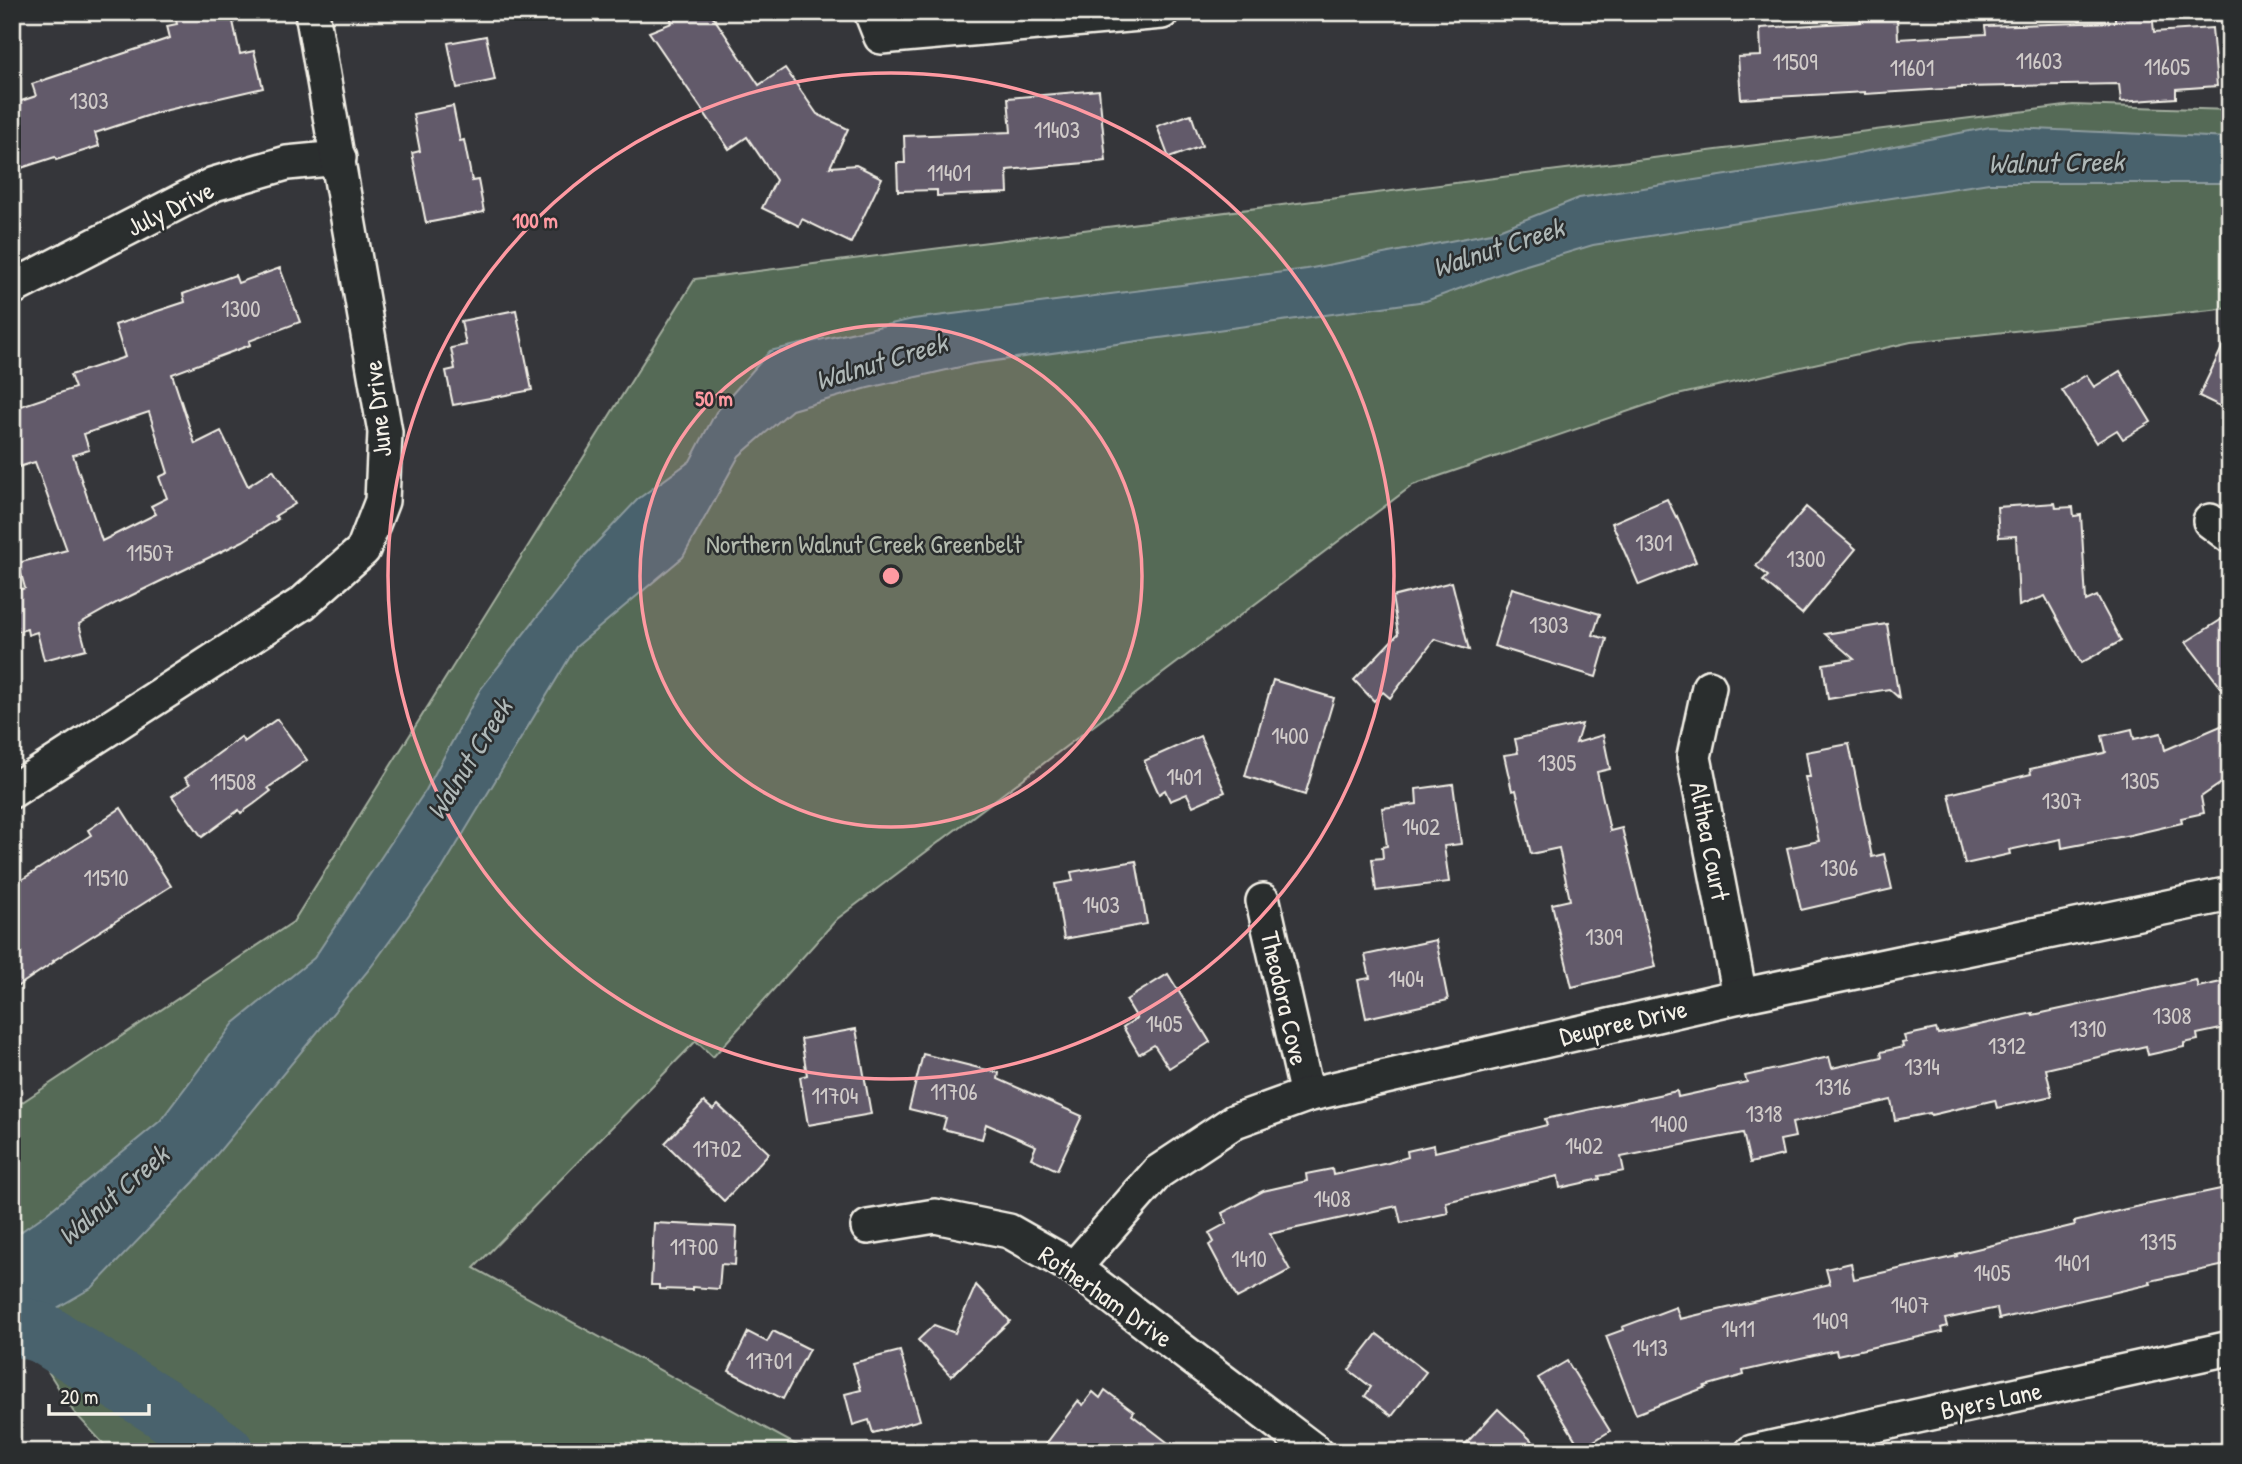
<svg xmlns="http://www.w3.org/2000/svg" width="2242" height="1464" viewBox="0 0 2242 1464" font-family="'Patrick Hand',sans-serif">
	<style>
		.green { fill: #546a56; stroke: #a4ae9f; stroke-width: 2 }
		.water { fill: #48626d; stroke: #8d9b9e; stroke-width: 2 }
		.lines { fill: none; stroke-linecap: round; stroke-linejoin: round }
		.river { stroke: #48626d; stroke-width: 60 }
		.building { fill: #625a6b; stroke: #f4f1e8; stroke-width: 2; fill-rule: evenodd }
		.street-casing { stroke: #f4f1e8; stroke-width: 38 }
		.street { stroke: #2a2d2e; stroke-width: 33 }
		.ring { fill: none; stroke: #ff9aa2; stroke-width: 3.5 }
		.labels { text-anchor: middle; dominant-baseline: central; stroke-width: 5; stroke-linejoin: round; paint-order: stroke }
		.number-label { font-size: 23px; fill: #d0cbc9 }
		.street-label { font-size: 26px; fill: #f4f1e8; stroke: #2a2d2e }
		.park-label { font-size: 26px; fill: #b4bbae; stroke: #2a2d2e }
		.water-label { font-size: 28px; font-style: italic; fill: #afb8b7; stroke: #2a2d2e }
		.centre { fill: #ff9aa2; stroke: #2a2d2e; stroke-width: 3.5 }
		.ring-label { font-size: 21px; text-anchor: middle; font-weight: bold; fill: #ff9aa2; stroke: #2a2d2e; stroke-width: 5; stroke-linejoin: round; paint-order: stroke }
	</style>
	<rect width="100%" height="100%" fill="#35363a"/>
	<filter id="ink" filterUnits="userSpaceOnUse"><feTurbulence type="fractalNoise" baseFrequency=".0143" numOctaves="2"/><feDisplacementMap in="SourceGraphic" scale="14" xChannelSelector="R" yChannelSelector="G"/><feConvolveMatrix kernelMatrix="1 2 1 2 8 2 1 2 1" color-interpolation-filters="sRGB"/></filter>
	<g filter="url(#ink)">
		<path class="green" d="M 2073,105 L 2230,110 L 2230,308 L 1911,342 L 1673,396 L 1413,485 L 837,919 L 713,1057 L 696,1041 L 474,1268 L 809,1452 L 111,1452 L 73,1411 L 12,1314 L 12,1109 L 293,922 L 695,279 Z"/>
		<path class="water" d="M 1990,127 L 2230,138 L 2230,183 L 1989,183 L 1775,216 L 1593,245 L 1513,269 L 1426,301 L 973,364 L 868,388 L 792,410 L 739,456 L 683,557 L 576,647 L 442,869 L 371,967 L 194,1182 L 93,1287 L 12,1334 L 12,1238 L 46,1214 L 160,1121 L 234,1023 L 314,958 L 426,790 L 480,690 L 585,555 L 638,499 L 690,461 L 716,412 L 770,351 L 913,319 L 1307,269 L 1491,233 L 1579,198 L 1823,160 Z"/>
		<g class="lines">
			<path class="river" d="M 12,1324 L 44,1334 L 161,1407 L 224,1452"/>
		</g>
		<g class="building">
			<path d="M 174,12 L 231,12 L 240,54 L 254,51 L 263,88 L 159,112 L 95,133 L 99,146 L 56,160 L 55,157 L 12,171 L 12,104 L 36,96 L 32,84 L 170,38 L 167,26 L 177,24 Z"/>
			<path d="M 669,12 L 710,12 L 759,85 L 785,68 L 817,114 L 848,129 L 830,167 L 856,165 L 882,178 L 851,243 L 802,219 L 799,226 L 762,208 L 776,180 L 747,137 L 729,149 L 649,32 L 672,23 Z"/>
			<path d="M 2115,12 L 2152,12 L 2154,32 L 2212,28 L 2217,86 L 2176,89 L 2176,98 L 2121,102 L 2119,84 L 1962,87 L 1962,88 L 1865,94 L 1865,92 L 1741,99 L 1738,57 L 1761,56 L 1760,28 L 1861,22 L 1860,18 L 1897,16 L 1898,39 L 1986,34 L 1985,26 L 2115,22 Z"/>
			<path d="M 486,36 L 495,80 L 457,88 L 448,43 Z"/>
			<path d="M 1099,90 L 1106,161 L 1007,170 L 1008,193 L 937,196 L 937,190 L 898,191 L 897,163 L 905,163 L 904,136 L 1011,132 L 1008,98 Z"/>
			<path d="M 453,106 L 460,141 L 464,140 L 472,181 L 478,180 L 484,212 L 426,223 L 412,153 L 420,151 L 413,114 Z"/>
			<path d="M 1191,114 L 1202,146 L 1169,158 L 1157,126 Z"/>
			<path d="M 280,268 L 300,322 L 249,341 L 250,345 L 172,374 L 195,444 L 221,431 L 248,486 L 273,470 L 295,504 L 275,516 L 278,519 L 243,541 L 118,602 L 79,624 L 86,649 L 44,660 L 37,632 L 28,635 L 27,629 L 12,633 L 12,592 L 25,588 L 18,563 L 67,550 L 35,462 L 12,469 L 12,409 L 75,388 L 70,375 L 125,357 L 115,325 L 185,302 L 183,294 L 235,275 L 238,283 ZM 149,412 L 168,473 L 159,477 L 167,498 L 151,506 L 156,514 L 102,541 L 73,455 L 89,450 L 84,434 Z"/>
			<path d="M 516,310 L 532,390 L 453,405 L 446,371 L 455,369 L 451,348 L 466,345 L 461,321 Z"/>
			<path d="M 2230,331 L 2230,411 L 2199,396 Z"/>
			<path d="M 2120,371 L 2151,422 L 2123,439 L 2117,430 L 2096,443 L 2062,390 L 2086,375 L 2094,387 Z"/>
			<path d="M 1667,499 L 1676,517 L 1677,516 L 1696,562 L 1639,585 L 1612,523 Z"/>
			<path d="M 2055,503 L 2056,508 L 2073,507 L 2074,516 L 2081,515 L 2086,601 L 2097,596 L 2121,641 L 2081,663 L 2045,596 L 2019,606 L 2016,536 L 1999,537 L 1997,507 Z"/>
			<path d="M 1806,507 L 1856,549 L 1802,614 L 1763,581 L 1768,576 L 1756,566 Z"/>
			<path d="M 1452,582 L 1469,650 L 1435,639 L 1390,698 L 1383,692 L 1374,701 L 1354,680 L 1398,634 L 1392,597 Z"/>
			<path d="M 1512,588 L 1600,614 L 1593,635 L 1607,639 L 1596,677 L 1494,646 Z"/>
			<path d="M 2230,614 L 2230,699 L 2186,642 Z"/>
			<path d="M 1887,624 L 1899,698 L 1889,689 L 1828,699 L 1823,664 L 1854,659 L 1825,634 Z"/>
			<path d="M 1273,680 L 1334,698 L 1305,795 L 1245,776 Z"/>
			<path d="M 277,719 L 307,760 L 268,788 L 271,791 L 254,804 L 241,813 L 239,810 L 202,837 L 172,796 L 190,784 L 185,778 L 241,737 L 244,742 Z"/>
			<path d="M 2230,722 L 2230,777 L 2201,797 L 2204,813 L 2181,818 L 2182,823 L 2130,835 L 2062,848 L 2061,839 L 2009,850 L 2010,854 L 1965,864 L 1949,794 L 2031,774 L 2030,769 L 2104,753 L 2106,752 L 2102,736 L 2132,729 L 2134,739 L 2161,733 L 2165,750 Z"/>
			<path d="M 1582,724 L 1576,743 L 1603,735 L 1610,769 L 1597,772 L 1610,831 L 1622,828 L 1656,967 L 1572,987 L 1552,904 L 1570,900 L 1559,848 L 1531,854 L 1516,790 L 1512,791 L 1504,755 L 1518,753 L 1515,739 Z"/>
			<path d="M 1200,736 L 1225,792 L 1193,806 L 1187,794 L 1170,801 L 1165,790 L 1159,794 L 1144,761 Z"/>
			<path d="M 1849,744 L 1872,857 L 1884,854 L 1892,889 L 1801,910 L 1787,848 L 1819,841 L 1805,777 L 1810,777 L 1806,752 Z"/>
			<path d="M 1453,784 L 1461,844 L 1444,846 L 1449,882 L 1376,891 L 1372,859 L 1383,858 L 1382,847 L 1387,846 L 1382,808 L 1417,804 L 1416,789 Z"/>
			<path d="M 121,808 L 171,886 L 53,961 L 54,962 L 12,990 L 12,886 L 91,835 L 88,830 Z"/>
			<path d="M 1136,861 L 1147,924 L 1064,939 L 1055,884 L 1073,881 L 1071,872 Z"/>
			<path d="M 1436,940 L 1448,1000 L 1366,1018 L 1358,980 L 1370,978 L 1365,955 Z"/>
			<path d="M 1168,974 L 1210,1042 L 1169,1068 L 1154,1045 L 1139,1054 L 1123,1027 L 1137,1018 L 1126,1000 Z"/>
			<path d="M 2196,980 L 2198,987 L 2230,980 L 2230,1027 L 2197,1034 L 2198,1040 L 2184,1043 L 2184,1047 L 2148,1055 L 2146,1046 L 2046,1069 L 2052,1096 L 1997,1108 L 1995,1100 L 1931,1115 L 1930,1113 L 1895,1120 L 1891,1100 L 1792,1123 L 1795,1137 L 1780,1140 L 1783,1155 L 1750,1163 L 1743,1133 L 1621,1157 L 1624,1171 L 1599,1176 L 1600,1179 L 1560,1188 L 1558,1176 L 1446,1202 L 1448,1213 L 1401,1223 L 1397,1206 L 1270,1234 L 1290,1270 L 1237,1298 L 1209,1245 L 1214,1242 L 1209,1233 L 1227,1223 L 1222,1213 L 1263,1191 L 1307,1181 L 1306,1174 L 1332,1169 L 1333,1175 L 1388,1163 L 1408,1157 L 1407,1151 L 1434,1145 L 1435,1152 L 1547,1125 L 1545,1119 L 1677,1091 L 1678,1097 L 1747,1082 L 1745,1076 L 1829,1057 L 1832,1068 L 1882,1057 L 1881,1052 L 1903,1047 L 1902,1043 L 1906,1042 L 1904,1036 L 1936,1029 L 1938,1034 L 2033,1013 L 2033,1015 Z"/>
			<path d="M 856,1029 L 871,1114 L 808,1125 L 800,1077 L 807,1075 L 801,1039 Z"/>
			<path d="M 923,1054 L 999,1073 L 998,1079 L 1082,1116 L 1057,1170 L 1031,1158 L 1036,1146 L 986,1124 L 982,1139 L 943,1129 L 946,1118 L 909,1109 Z"/>
			<path d="M 704,1102 L 713,1110 L 718,1105 L 769,1153 L 724,1201 L 665,1143 Z"/>
			<path d="M 2230,1187 L 2230,1264 L 2150,1281 L 2151,1284 L 1999,1319 L 1997,1308 L 1945,1319 L 1947,1326 L 1941,1328 L 1942,1332 L 1837,1355 L 1836,1350 L 1743,1371 L 1744,1375 L 1705,1386 L 1706,1387 L 1636,1414 L 1606,1336 L 1623,1330 L 1622,1327 L 1676,1307 L 1680,1319 L 1830,1284 L 1826,1269 L 1851,1263 L 1854,1279 L 1957,1256 L 1956,1254 L 2075,1225 L 2074,1222 L 2126,1209 Z"/>
			<path d="M 654,1223 L 737,1227 L 735,1265 L 721,1264 L 719,1289 L 692,1287 L 692,1290 L 659,1289 L 659,1285 L 651,1285 Z"/>
			<path d="M 976,1285 L 1010,1321 L 951,1376 L 918,1340 L 934,1325 L 955,1333 Z"/>
			<path d="M 773,1331 L 809,1349 L 783,1399 L 729,1371 L 748,1332 L 767,1342 Z"/>
			<path d="M 1377,1334 L 1426,1372 L 1392,1416 L 1365,1396 L 1371,1387 L 1349,1370 Z"/>
			<path d="M 900,1351 L 920,1420 L 873,1433 L 869,1420 L 853,1425 L 845,1394 L 861,1390 L 853,1363 Z"/>
			<path d="M 1567,1361 L 1610,1431 L 1581,1449 L 1538,1378 Z"/>
			<path d="M 1105,1390 L 1134,1412 L 1132,1415 L 1180,1452 L 1040,1452 L 1078,1401 L 1083,1405 L 1093,1392 L 1100,1398 Z"/>
			<path d="M 1498,1409 L 1544,1452 L 1458,1452 Z"/>
		</g>
		<g class="lines">
			<g class="street-casing">
				<g id="street">
					<path d="M 871,12 L 881,37 L 1162,12"/>
					<path d="M 12,288 L 214,184 L 287,163 L 339,158"/>
					<path d="M 2210,521 L 2230,536"/>
					<path d="M 1709,687 L 1694,757 L 1740,996"/>
					<path d="M 12,791 L 303,603 L 363,550 L 382,501 L 385,432 L 312,12"/>
					<path d="M 1263,901 L 1307,1095"/>
					<path d="M 868,1227 L 935,1216 L 1009,1231 L 1074,1268 L 1316,1452"/>
					<path d="M 1074,1268 L 1158,1172 L 1235,1121 L 1307,1095 L 1740,996 L 2230,894"/>
					<path d="M 1752,1452 L 2230,1348"/>
				</g>
			</g>
			<use href="#street" class="street"/>
		</g>
	</g>
	<circle cx="891" cy="576" r="251" fill="#ff9aa2" fill-opacity=".12"/>
	<g class="ring">
		<circle cx="891" cy="576" r="251"/>
		<circle cx="891" cy="576" r="503"/>
	</g>
	<g class="labels">
		<g class="number-label">
			<text x="2039" y="60">11603</text>
			<text x="1795" y="61">11509</text>
			<text x="2167" y="66">11605</text>
			<text x="1912" y="67">11601</text>
			<text x="89" y="100">1303</text>
			<text x="1057" y="129">11403</text>
			<text x="949" y="172">11401</text>
			<text x="241" y="308">1300</text>
			<text x="1654" y="542">1301</text>
			<text x="150" y="552">11507</text>
			<text x="1806" y="558">1300</text>
			<text x="1549" y="624">1303</text>
			<text x="1290" y="735">1400</text>
			<text x="1557" y="762">1305</text>
			<text x="1184" y="776">1401</text>
			<text x="2140" y="780">1305</text>
			<text x="233" y="781">11508</text>
			<text x="2062" y="800">1307</text>
			<text x="1421" y="826">1402</text>
			<text x="1839" y="867">1306</text>
			<text x="106" y="877">11510</text>
			<text x="1101" y="904">1403</text>
			<text x="1604" y="936">1309</text>
			<text x="1406" y="978">1404</text>
			<text x="2172" y="1015">1308</text>
			<text x="1164" y="1023">1405</text>
			<text x="2088" y="1028">1310</text>
			<text x="2007" y="1045">1312</text>
			<text x="1922" y="1066">1314</text>
			<text x="1833" y="1086">1316</text>
			<text x="954" y="1091">11706</text>
			<text x="835" y="1095">11704</text>
			<text x="1764" y="1113">1318</text>
			<text x="1669" y="1123">1400</text>
			<text x="1584" y="1145">1402</text>
			<text x="717" y="1148">11702</text>
			<text x="1332" y="1198">1408</text>
			<text x="2158" y="1241">1315</text>
			<text x="694" y="1246">11700</text>
			<text x="1249" y="1258">1410</text>
			<text x="2072" y="1262">1401</text>
			<text x="1992" y="1272">1405</text>
			<text x="1910" y="1304">1407</text>
			<text x="1830" y="1320">1409</text>
			<text x="1738" y="1328">1411</text>
			<text x="1650" y="1347">1413</text>
			<text x="769" y="1360">11701</text>
		</g>
		<g class="street-label">
			<text transform="translate(170 208) rotate(-26)">July Drive</text>
			<text transform="translate(377 409) rotate(-96)">June Drive</text>
			<text transform="translate(1710 841) rotate(79)">Althea Court</text>
			<text transform="translate(1285 998) rotate(77)">Theodora Cove</text>
			<text transform="translate(1623 1022) rotate(-13)">Deupree Drive</text>
			<text transform="translate(1106 1296) rotate(35)">Rotherham Drive</text>
			<text transform="translate(1991 1400) rotate(-12)">Byers Lane</text>
		</g>
		<g class="park-label">
			<text x="864" y="543">Northern Walnut Creek Greenbelt</text>
		</g>
		<g class="water-label">
			<text transform="translate(2056 162) rotate(-1)">Walnut Creek</text>
			<text transform="translate(1498 247) rotate(-18)">Walnut Creek</text>
			<text transform="translate(881 361) rotate(-17)">Walnut Creek</text>
			<text transform="translate(469 759) rotate(-58)">Walnut Creek</text>
			<text transform="translate(113 1195) rotate(-41)">Walnut Creek</text>
		</g>
	</g>
	<circle cx="891" cy="576" r="10" class="centre"/>
	<g class="ring-label">
		<text x="535" y="228">100 m</text>
		<text x="714" y="406">50 m</text>
	</g>
	<rect width="2242" height="1464" fill="none" stroke="#2a2d2e" stroke-width="42"/>
	<rect x="21" y="21" width="2200" height="1422" fill="none" stroke="#f4f1e8" stroke-width="2.5" filter="url(#ink)"/>
	<path d="M49 1404v10h100v-10" fill="none" stroke="#f4f1e8" stroke-width="3.5"/>
	<text x="60" y="1404" font-size="21" fill="#f4f1e8" stroke="#2a2d2e" stroke-width="5" paint-order="stroke">20 m</text>
</svg>
